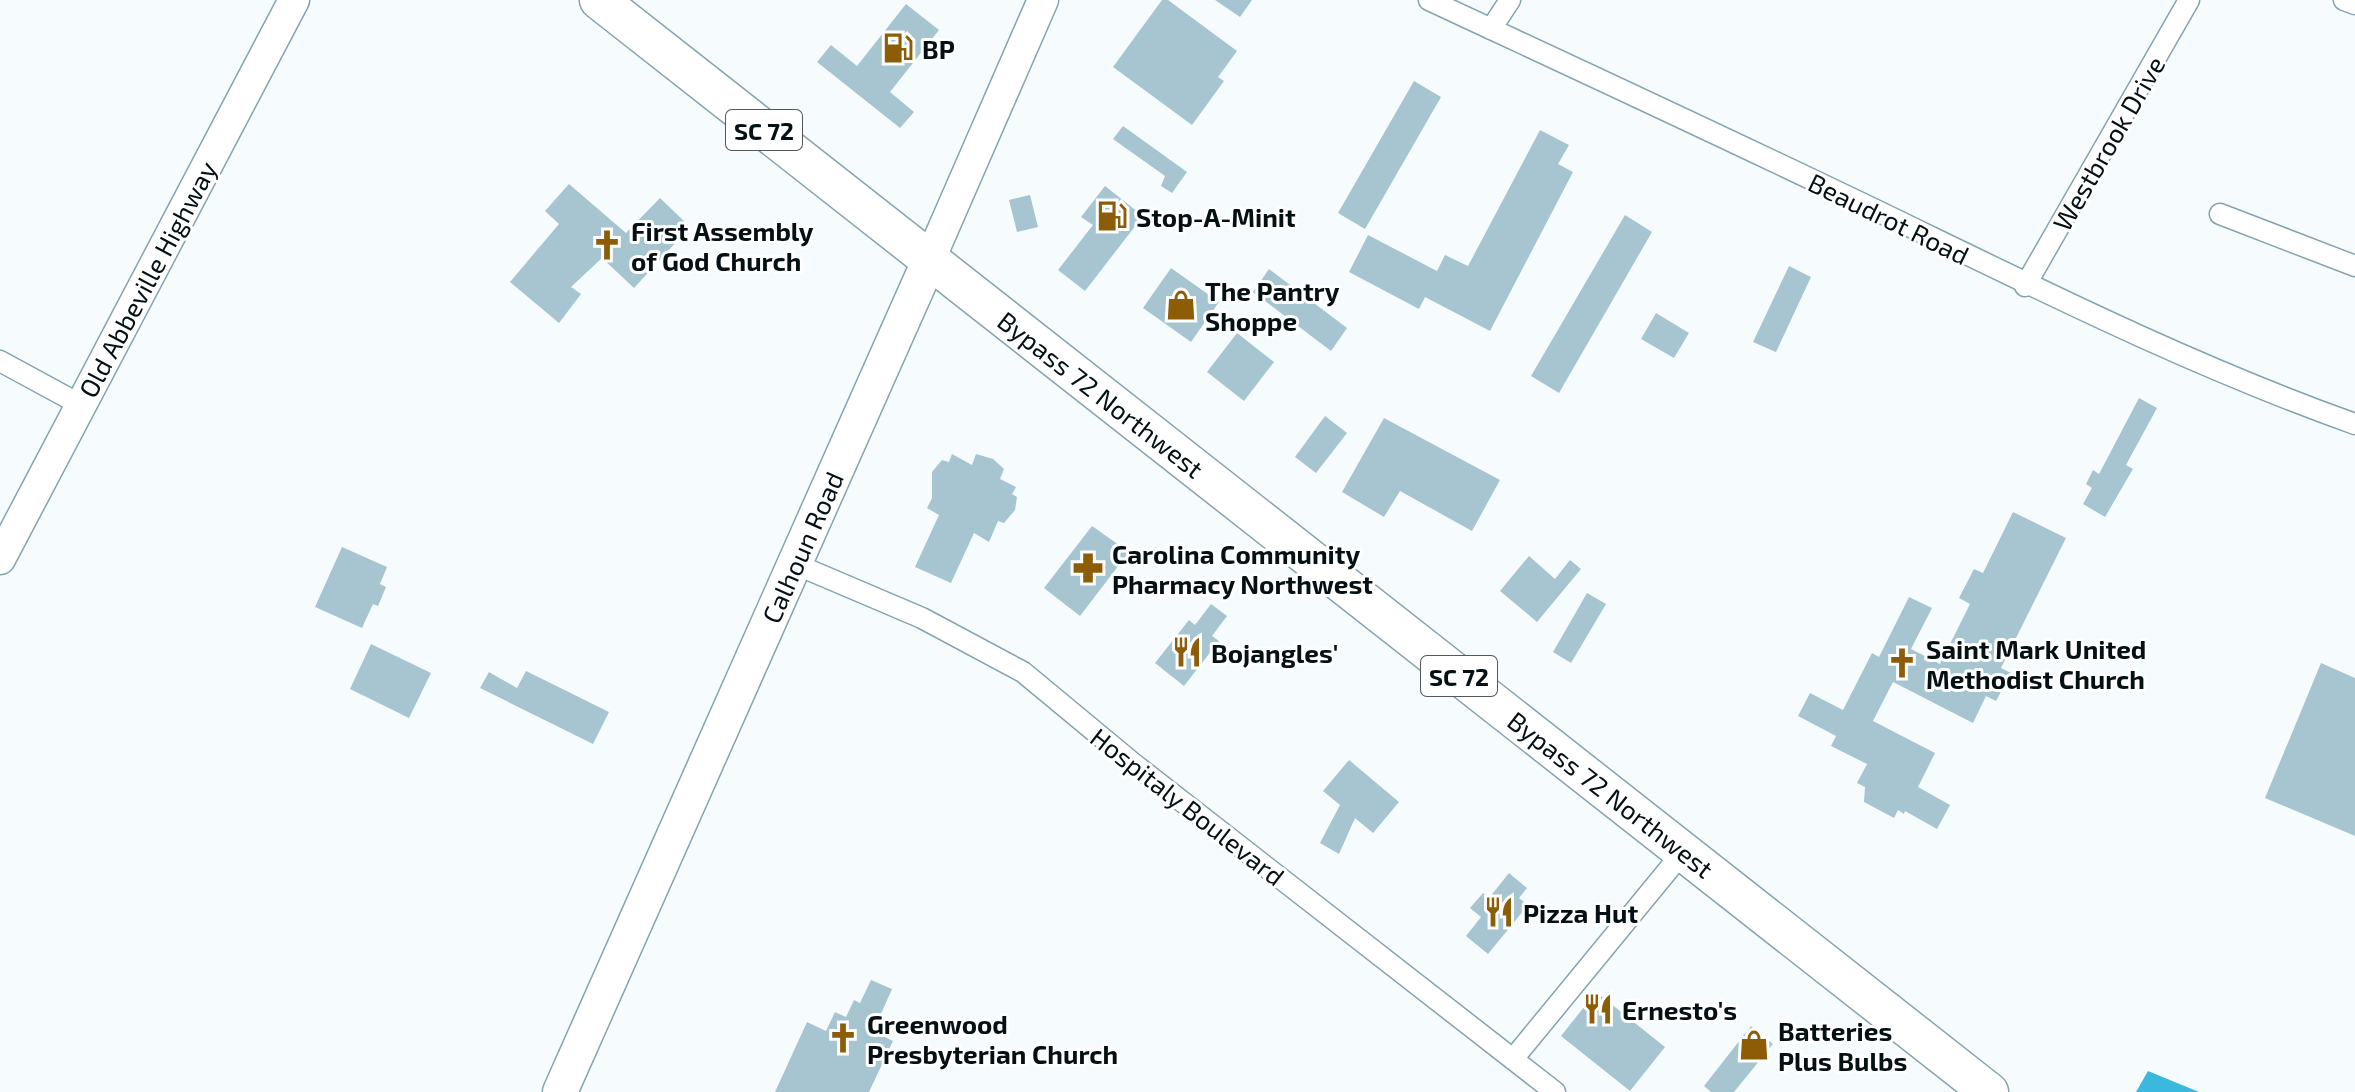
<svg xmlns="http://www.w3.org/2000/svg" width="2355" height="1092" viewBox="0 0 2355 1092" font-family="'Exo 2',sans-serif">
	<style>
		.water { fill: #3ab8dd }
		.building { fill: #a6c5d0 }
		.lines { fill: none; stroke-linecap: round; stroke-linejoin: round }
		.street-casing { stroke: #85a3af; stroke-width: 23 }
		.secondary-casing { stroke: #85a3af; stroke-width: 33 }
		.primary-casing { stroke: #85a3af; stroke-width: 37 }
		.highway-casing { stroke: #85a3af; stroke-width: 41 }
		.street { stroke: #fff; stroke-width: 20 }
		.secondary { stroke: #fff; stroke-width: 30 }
		.primary { stroke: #fff; stroke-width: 34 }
		.highway { stroke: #fff; stroke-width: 38 }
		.labels { text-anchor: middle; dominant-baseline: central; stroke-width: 6; stroke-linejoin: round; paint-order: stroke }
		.shield { fill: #fff; stroke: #50585a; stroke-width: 2 }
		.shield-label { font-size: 24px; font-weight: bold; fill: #051014 }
		.poi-label { font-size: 26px; font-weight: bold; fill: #051014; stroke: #fff; text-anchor: start }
		.street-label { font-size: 26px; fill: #051014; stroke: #fff }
	</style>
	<rect width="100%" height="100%" fill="#f6fcfe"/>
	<path class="water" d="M 2148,1071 L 2199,1092 L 2136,1092 Z"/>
	<g class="building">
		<path d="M 1162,0 L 1168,0 L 1237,51 L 1218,77 L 1224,81 L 1192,125 L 1113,67 Z"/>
		<path d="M 1215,0 L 1252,0 L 1240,17 Z"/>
		<path d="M 906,4 L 939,30 L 890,92 L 914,112 L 900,128 L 817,62 L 831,45 L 857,66 Z"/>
		<path d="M 1414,81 L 1441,97 L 1365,229 L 1338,213 Z"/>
		<path d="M 1123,126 L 1187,172 L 1172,193 L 1161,186 L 1165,176 L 1113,139 Z"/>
		<path d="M 1540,130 L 1569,145 L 1558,164 L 1573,172 L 1490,331 L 1425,297 L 1419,309 L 1349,272 L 1368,235 L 1437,271 L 1445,255 L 1468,266 Z"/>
		<path d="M 569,184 L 626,233 L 660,198 L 690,227 L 634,288 L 602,258 L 571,287 L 581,294 L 559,323 L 510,282 L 559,224 L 545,211 Z"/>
		<path d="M 1105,186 L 1143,216 L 1085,291 L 1058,270 L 1093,225 L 1081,217 Z"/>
		<path d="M 1030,195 L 1038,227 L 1017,232 L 1009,200 Z"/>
		<path d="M 1625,215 L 1652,232 L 1559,393 L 1531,376 Z"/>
		<path d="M 1789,266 L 1811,277 L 1776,352 L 1753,342 Z"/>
		<path d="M 1171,268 L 1219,302 L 1191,342 L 1143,308 Z"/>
		<path d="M 1269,269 L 1347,328 L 1331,351 L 1253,292 Z"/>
		<path d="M 1656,313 L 1689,333 L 1674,358 L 1641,339 Z"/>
		<path d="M 1237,333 L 1274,362 L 1244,401 L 1207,372 Z"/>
		<path d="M 2139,398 L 2157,408 L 2126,465 L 2133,469 L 2105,517 L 2083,504 L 2092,488 L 2086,484 L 2093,470 L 2099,474 Z"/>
		<path d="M 1325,416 L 1347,433 L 1316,473 L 1295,457 Z"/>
		<path d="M 1384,418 L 1500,480 L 1472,531 L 1400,491 L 1384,517 L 1342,492 Z"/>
		<path d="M 952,454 L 972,465 L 976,454 L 993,459 L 1004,469 L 1000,479 L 1016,487 L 1012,494 L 1017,497 L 1015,510 L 1004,523 L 998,521 L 989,542 L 974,533 L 951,583 L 915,567 L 939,515 L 927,508 L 932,498 L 932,472 L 942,460 L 949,462 Z"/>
		<path d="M 2013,512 L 2066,538 L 2001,668 L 2011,673 L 1996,701 L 1986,696 L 1973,723 L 1893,682 L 1873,721 L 1935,753 L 1918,787 L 1950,805 L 1937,829 L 1905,811 L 1904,814 L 1898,810 L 1894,818 L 1864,802 L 1865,787 L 1857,783 L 1867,764 L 1831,746 L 1836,736 L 1798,716 L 1810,693 L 1843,710 L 1872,653 L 1879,657 L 1909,597 L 1932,608 L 1911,649 L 1940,664 L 1970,604 L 1959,598 L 1974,569 L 1983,573 Z"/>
		<path d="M 1092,526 L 1129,552 L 1080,616 L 1044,588 Z"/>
		<path d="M 342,547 L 387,567 L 380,584 L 386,587 L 378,606 L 373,604 L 362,628 L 315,607 Z"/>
		<path d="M 1529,556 L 1555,579 L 1570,560 L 1581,569 L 1537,622 L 1500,591 Z"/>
		<path d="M 1587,593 L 1606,604 L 1571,663 L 1553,652 Z"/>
		<path d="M 1211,604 L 1227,616 L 1212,636 L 1219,641 L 1184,686 L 1155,663 L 1189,620 L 1195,625 Z"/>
		<path d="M 371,644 L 431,673 L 409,718 L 350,689 Z"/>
		<path d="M 2321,663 L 2355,678 L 2355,836 L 2265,798 Z"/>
		<path d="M 526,671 L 609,712 L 593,744 L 480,688 L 489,672 L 517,688 Z"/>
		<path d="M 1349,760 L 1399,802 L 1373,833 L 1355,818 L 1339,854 L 1320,843 L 1340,805 L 1323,791 Z"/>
		<path d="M 1509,873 L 1527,888 L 1519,898 L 1528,905 L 1488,954 L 1466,936 L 1481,917 L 1470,908 L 1483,893 L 1489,898 Z"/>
		<path d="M 871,980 L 892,989 L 880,1016 L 886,1021 L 879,1034 L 893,1041 L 869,1092 L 775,1092 L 807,1022 L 826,1031 L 835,1012 L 846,1017 L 854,1000 L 860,1003 Z"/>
		<path d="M 1596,992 L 1665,1047 L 1630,1091 L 1561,1036 Z"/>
		<path d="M 1751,1026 L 1773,1044 L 1734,1092 L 1711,1092 L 1704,1086 Z"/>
	</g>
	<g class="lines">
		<g class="street-casing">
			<g id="street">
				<path d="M 1429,0 C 1594,77 1759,153 1923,233 C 2065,302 2206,371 2355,424"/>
				<path d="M 2344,0 L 2355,4"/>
				<path d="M 1491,29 L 1510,0"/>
				<path d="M 2220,214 L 2355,266"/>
				<path d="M 2025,286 L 2189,0"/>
				<path d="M 0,361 L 81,405"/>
				<path d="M 795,564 L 922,618 L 1023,672 L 1134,764 L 1555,1092"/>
				<path d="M 1513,1059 L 1683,852"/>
			</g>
		</g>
		<g class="secondary-casing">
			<g id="secondary">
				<path d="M 930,259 L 1043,0"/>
				<path d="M 0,559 L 294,0"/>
			</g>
		</g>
		<g class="primary-casing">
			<path id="primary" d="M 560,1092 L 930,259"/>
		</g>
		<g class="highway-casing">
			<path id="highway" d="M 599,0 L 1989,1092"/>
		</g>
		<use href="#street" class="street"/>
		<use href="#secondary" class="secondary"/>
		<use href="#primary" class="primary"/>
		<use href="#highway" class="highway"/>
	</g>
	<defs>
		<g id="fuel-bare" transform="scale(2.4)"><path d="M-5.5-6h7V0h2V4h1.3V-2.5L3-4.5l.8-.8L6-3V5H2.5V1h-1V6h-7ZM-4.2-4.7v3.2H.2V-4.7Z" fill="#8d5c06" stroke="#fff" stroke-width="2.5" paint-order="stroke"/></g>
		<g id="church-bare" transform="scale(2.4)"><path d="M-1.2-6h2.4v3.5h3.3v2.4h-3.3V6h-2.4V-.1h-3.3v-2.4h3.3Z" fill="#8d5c06" stroke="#fff" stroke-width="2.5" paint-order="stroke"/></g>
		<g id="shop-bare" transform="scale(2.4)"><path d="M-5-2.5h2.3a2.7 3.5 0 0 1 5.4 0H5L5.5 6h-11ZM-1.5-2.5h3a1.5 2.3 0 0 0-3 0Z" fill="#8d5c06" stroke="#fff" stroke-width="2.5" paint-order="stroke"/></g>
		<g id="pharmacy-bare" transform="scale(2.4)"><path d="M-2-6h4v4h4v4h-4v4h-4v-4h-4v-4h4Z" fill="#8d5c06" stroke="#fff" stroke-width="2.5" paint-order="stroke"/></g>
		<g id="restaurant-bare" transform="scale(2.4)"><path d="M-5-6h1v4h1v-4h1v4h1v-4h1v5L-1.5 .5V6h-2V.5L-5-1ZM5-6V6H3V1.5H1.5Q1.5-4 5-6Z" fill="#8d5c06" stroke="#fff" stroke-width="2.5" paint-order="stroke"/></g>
	</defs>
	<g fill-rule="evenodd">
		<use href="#fuel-bare" x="898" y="48"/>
		<use href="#fuel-bare" x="1112" y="216"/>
		<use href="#church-bare" x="607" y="245"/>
		<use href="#shop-bare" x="1181" y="305"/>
		<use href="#pharmacy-bare" x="1088" y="568"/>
		<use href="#restaurant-bare" x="1187" y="652"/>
		<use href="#church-bare" x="1902" y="663"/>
		<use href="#restaurant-bare" x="1499" y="912"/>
		<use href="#restaurant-bare" x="1598" y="1009"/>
		<use href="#church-bare" x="843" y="1038"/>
		<use href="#shop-bare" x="1754" y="1045"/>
	</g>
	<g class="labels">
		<g class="shield">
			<rect x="726" y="110" width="76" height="40" rx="6"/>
			<rect x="1421" y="656" width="76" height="40" rx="6"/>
		</g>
		<g class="shield-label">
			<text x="764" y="130">SC 72</text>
			<text x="1459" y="676">SC 72</text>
		</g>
		<g class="poi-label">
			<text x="922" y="48">BP</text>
			<text x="1136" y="216">Stop-A-Minit</text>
			<text x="631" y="230">First Assembly<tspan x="631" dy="30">of God Church</tspan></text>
			<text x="1205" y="290">The Pantry<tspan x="1205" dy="30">Shoppe</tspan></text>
			<text x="1112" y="553">Carolina Community<tspan x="1112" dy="30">Pharmacy Northwest</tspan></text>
			<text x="1926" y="648">Saint Mark United<tspan x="1926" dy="30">Methodist Church</tspan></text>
			<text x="1211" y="652">Bojangles'</text>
			<text x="1523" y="912">Pizza Hut</text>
			<text x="1622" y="1009">Ernesto's</text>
			<text x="867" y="1023">Greenwood<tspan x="867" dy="30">Presbyterian Church</tspan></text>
			<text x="1778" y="1030">Batteries<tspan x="1778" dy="30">Plus Bulbs</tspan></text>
		</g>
		<g class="street-label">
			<text transform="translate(2108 143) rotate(-60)">Westbrook Drive</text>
			<text transform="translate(1889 218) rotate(26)">Beaudrot Road</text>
			<text transform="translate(147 279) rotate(-62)">Old Abbeville Highway</text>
			<text transform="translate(1101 394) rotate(38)">Bypass 72 Northwest</text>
			<text transform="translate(802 547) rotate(-66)">Calhoun Road</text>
			<text transform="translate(1611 794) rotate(38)">Bypass 72 Northwest</text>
			<text transform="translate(1188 806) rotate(38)">Hospitaly Boulevard</text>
		</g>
	</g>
</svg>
